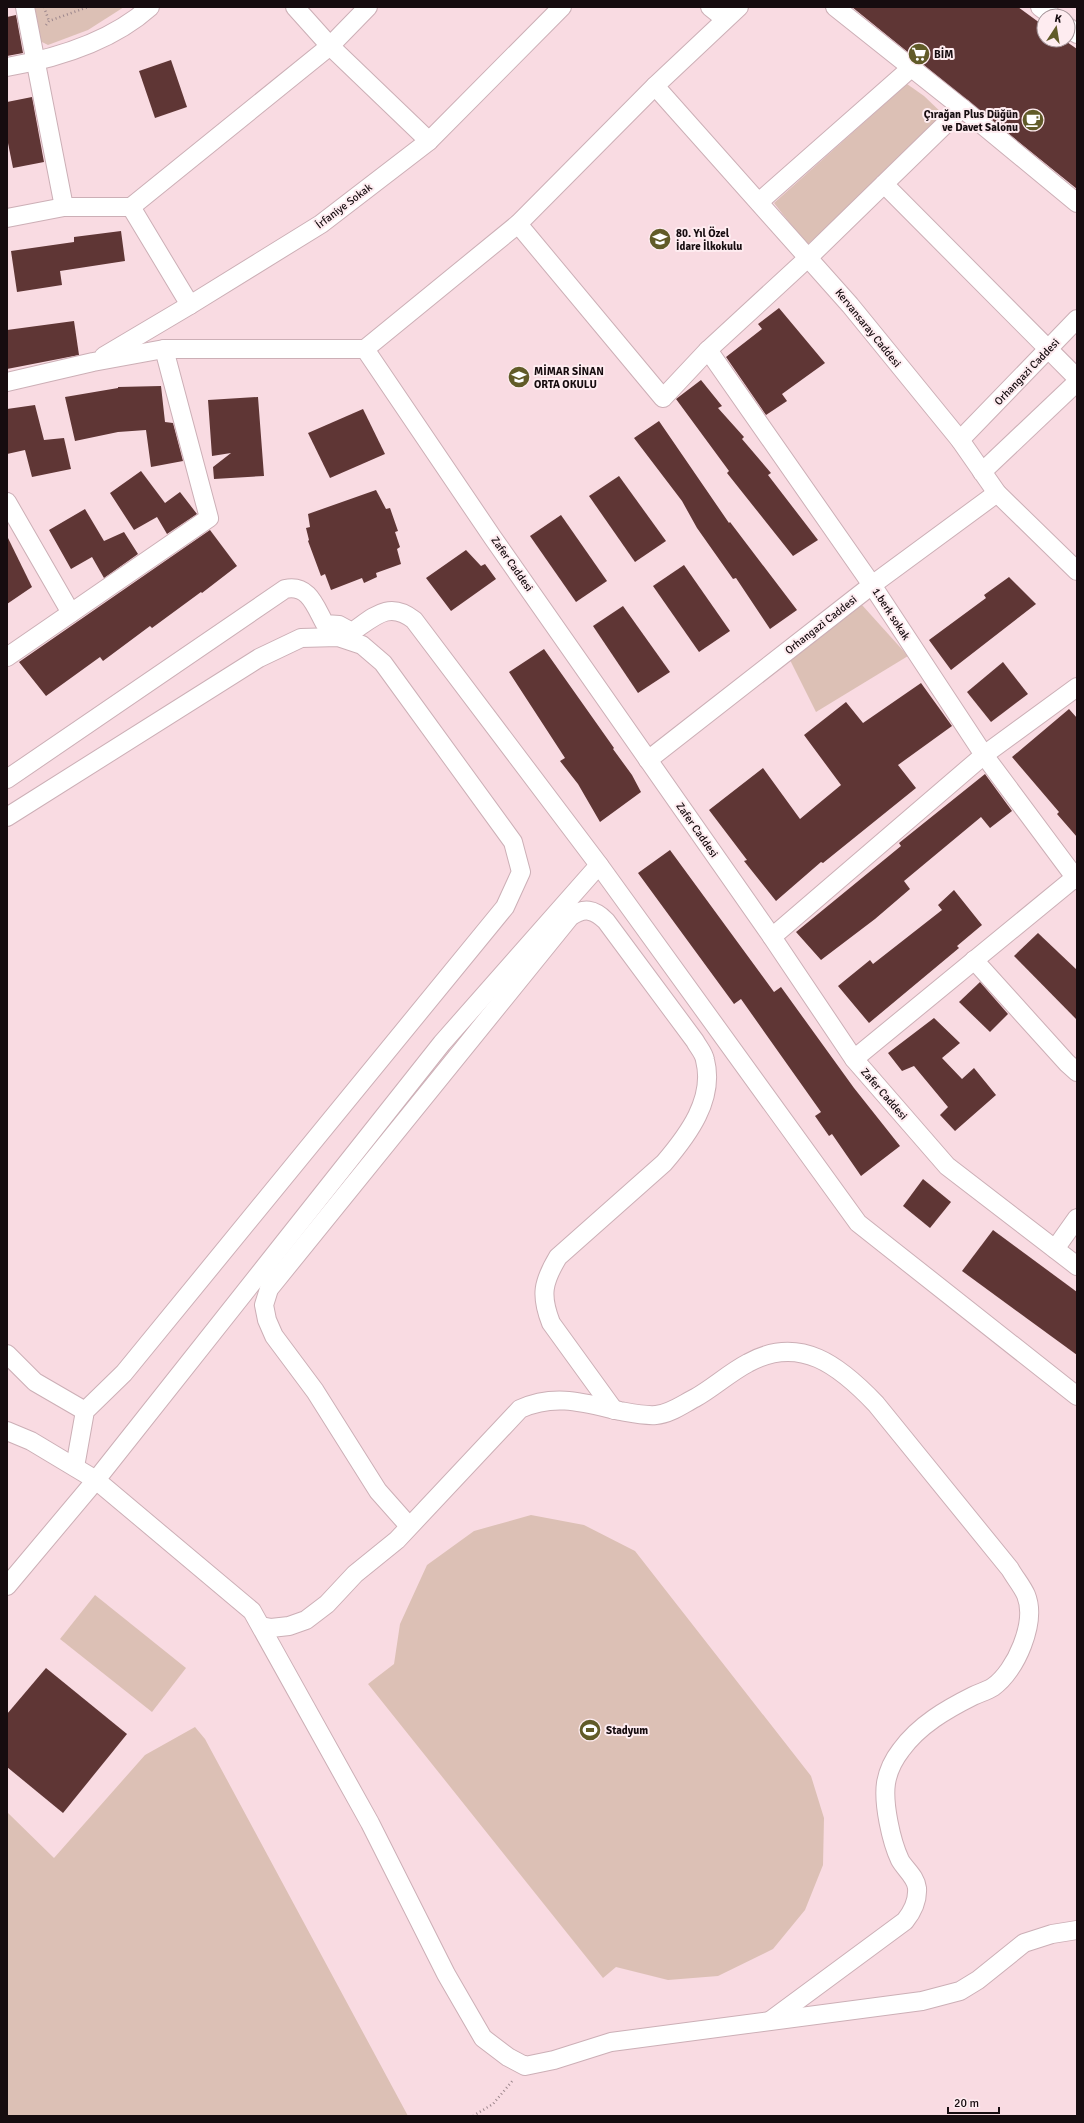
<svg xmlns="http://www.w3.org/2000/svg" width="1084" height="2123" viewBox="0 0 1084 2123" font-family="Signika,sans-serif">
	<style>
		.green { fill: #dcc0b5 }
		.building { fill: #5f3635 }
		.lines { fill: none; stroke-linecap: round; stroke-linejoin: round }
		.minor-casing { stroke: #ccafb6; stroke-width: 20 }
		.path { stroke: #9c868c; stroke-width: 2.5; stroke-dasharray: 1 3; stroke-linecap: butt }
		.minor { stroke: #fff; stroke-width: 18 }
		.labels { text-anchor: middle; dominant-baseline: central; stroke-width: 4; stroke-linejoin: round; paint-order: stroke }
		.poi-label { font-size: 11px; font-weight: bold; fill: #160c0f; stroke: #feecf0; text-anchor: start }
		.street-label { font-size: 11px; fill: #160c0f; stroke: #feecf0 }
	</style>
	<rect width="100%" height="100%" fill="#f9dbe2"/>
	<g class="green">
		<path d="M 30,7 L 124,7 L 88,30 L 48,45 L 38,40 Z"/>
		<path d="M 907,84 L 924,96 L 946,117 L 807,245 L 774,203 Z"/>
		<path d="M 862,605 L 908,656 L 816,712 L 790,660 Z"/>
		<path d="M 531,1515 L 584,1525 L 635,1551 L 811,1776 L 824,1818 L 823,1865 L 805,1910 L 773,1949 L 718,1976 L 668,1980 L 616,1967 L 603,1978 L 368,1684 L 394,1664 L 400,1624 L 427,1565 L 474,1531 Z"/>
		<path d="M 95,1595 L 186,1668 L 152,1712 L 60,1639 Z"/>
		<path d="M 195,1727 L 205,1739 L 408,2116 L 7,2115 L 7,1812 L 54,1858 L 145,1755 Z"/>
	</g>
	<g class="building">
		<path d="M 852,7 L 1018,7 L 1044,26 L 1044,40 L 1064,40 L 1077,49 L 1077,189 Z"/>
		<path d="M 16,15 L 23,53 L 7,56 L 7,17 Z"/>
		<path d="M 171,60 L 187,107 L 155,118 L 139,71 Z"/>
		<path d="M 32,97 L 44,162 L 13,168 L 7,138 L 7,102 Z"/>
		<path d="M 121,231 L 125,261 L 60,271 L 62,285 L 17,292 L 11,251 L 74,242 L 74,237 Z"/>
		<path d="M 779,308 L 825,363 L 782,394 L 787,401 L 766,415 L 726,357 L 762,329 L 758,324 Z"/>
		<path d="M 74,321 L 79,355 L 7,369 L 7,330 Z"/>
		<path d="M 701,380 L 722,406 L 718,408 L 744,437 L 742,439 L 771,473 L 768,475 L 818,540 L 793,556 L 727,473 L 729,471 L 676,399 Z"/>
		<path d="M 161,386 L 165,422 L 173,423 L 183,461 L 151,467 L 146,430 L 118,432 L 75,441 L 65,397 L 118,388 L 118,387 Z"/>
		<path d="M 258,397 L 264,476 L 214,479 L 213,467 L 231,453 L 212,456 L 208,400 Z"/>
		<path d="M 35,405 L 44,440 L 64,438 L 71,469 L 32,477 L 25,450 L 7,454 L 7,409 Z"/>
		<path d="M 363,409 L 385,454 L 330,478 L 308,433 Z"/>
		<path d="M 659,421 L 729,523 L 730,522 L 797,610 L 770,629 L 736,578 L 733,579 L 697,528 L 682,501 L 634,438 Z"/>
		<path d="M 141,471 L 165,503 L 180,492 L 197,514 L 167,534 L 157,517 L 134,530 L 110,493 Z"/>
		<path d="M 619,476 L 666,541 L 635,562 L 589,496 Z"/>
		<path d="M 376,490 L 386,509 L 390,508 L 398,531 L 395,532 L 400,547 L 397,549 L 401,564 L 376,573 L 377,577 L 364,583 L 362,578 L 331,590 L 325,574 L 321,576 L 308,541 L 309,540 L 306,528 L 310,527 L 308,514 Z"/>
		<path d="M 85,509 L 104,541 L 124,532 L 138,554 L 104,578 L 92,557 L 71,569 L 49,530 Z"/>
		<path d="M 561,515 L 607,581 L 576,602 L 530,536 Z"/>
		<path d="M 210,530 L 237,566 L 202,593 L 201,592 L 152,628 L 150,626 L 103,661 L 100,657 L 46,696 L 19,662 Z"/>
		<path d="M 7,536 L 32,587 L 7,604 Z"/>
		<path d="M 466,550 L 481,566 L 485,564 L 496,579 L 451,611 L 426,578 Z"/>
		<path d="M 684,565 L 730,631 L 699,652 L 653,586 Z"/>
		<path d="M 1009,577 L 1036,604 L 951,670 L 929,640 L 986,598 L 984,595 Z"/>
		<path d="M 623,606 L 670,672 L 638,693 L 593,626 Z"/>
		<path d="M 544,649 L 614,748 L 613,749 L 632,775 L 641,792 L 600,822 L 578,784 L 560,761 L 565,758 L 509,672 Z"/>
		<path d="M 1003,662 L 1028,694 L 991,722 L 967,692 Z"/>
		<path d="M 921,683 L 952,726 L 898,765 L 916,788 L 823,863 L 821,862 L 776,901 L 744,861 L 747,860 L 709,810 L 763,768 L 800,819 L 841,785 L 804,735 L 846,702 L 863,723 Z"/>
		<path d="M 1069,709 L 1077,718 L 1077,837 L 1057,814 L 1059,812 L 1012,757 Z"/>
		<path d="M 985,774 L 1012,811 L 990,828 L 981,817 L 904,881 L 910,889 L 875,919 L 821,960 L 796,932 L 901,846 L 899,843 Z"/>
		<path d="M 670,850 L 774,992 L 781,987 L 854,1088 L 900,1146 L 861,1176 L 832,1134 L 829,1136 L 815,1116 L 821,1112 L 741,999 L 734,1004 L 638,873 Z"/>
		<path d="M 954,890 L 982,925 L 957,946 L 959,948 L 869,1023 L 838,986 L 870,960 L 873,964 L 942,910 L 938,905 Z"/>
		<path d="M 1038,933 L 1077,970 L 1077,1020 L 1014,956 Z"/>
		<path d="M 980,982 L 1008,1014 L 990,1032 L 959,1002 Z"/>
		<path d="M 934,1018 L 960,1043 L 942,1058 L 962,1079 L 974,1068 L 996,1095 L 955,1131 L 940,1115 L 948,1107 L 914,1066 L 902,1071 L 888,1053 Z"/>
		<path d="M 923,1179 L 951,1202 L 930,1228 L 903,1206 Z"/>
		<path d="M 993,1230 L 1077,1292 L 1077,1355 L 962,1271 Z"/>
		<path d="M 46,1668 L 127,1734 L 63,1813 L 7,1767 L 7,1714 Z"/>
	</g>
	<g class="lines">
		<g class="minor-casing">
			<g id="minor">
				<path d="M 25,7 L 64,207"/>
				<path d="M 295,7 L 330,46 L 429,141"/>
				<path d="M 710,7 L 725,19"/>
				<path d="M 1040,7 L 1052,16"/>
				<path d="M 1068,27 L 1077,34"/>
				<path d="M 7,67 C 58,58 111,42 150,7"/>
				<path d="M 655,86 L 850,305 L 960,440 L 997,493 L 1077,571"/>
				<path d="M 962,108 L 1077,203"/>
				<path d="M 884,184 L 1077,378"/>
				<path d="M 759,202 L 911,68"/>
				<path d="M 131,207 L 190,305"/>
				<path d="M 7,218 L 64,207 L 131,207 L 330,46 L 368,7"/>
				<path d="M 518,224 L 663,398 L 708,350 L 809,257 L 962,108 L 835,7"/>
				<path d="M 365,349 L 493,538 L 772,937 L 854,1059 L 947,1166 L 1077,1266"/>
				<path d="M 708,350 L 872,585 L 984,755 L 1077,880"/>
				<path d="M 104,356 L 190,305 L 321,224 L 429,141 L 562,7"/>
				<path d="M 7,382 L 93,362 L 164,349 L 365,349 L 518,224 L 655,86 L 739,7"/>
				<path d="M 960,440 L 1077,319"/>
				<path d="M 982,472 L 1077,382"/>
				<path d="M 7,502 L 71,613"/>
				<path d="M 7,657 L 209,518 L 164,349"/>
				<path d="M 648,760 L 872,585 L 997,493"/>
				<path d="M 7,779 L 285,589 C 309,584 315,606 325,624 L 339,625 L 352,632 C 374,617 389,600 414,620 L 599,865 L 858,1223 L 1077,1396"/>
				<path d="M 7,817 L 259,658 L 301,638 L 338,637 L 362,645 L 383,663 L 513,842 L 521,872 L 505,907 L 124,1373 L 85,1411 L 75,1467"/>
				<path d="M 772,937 L 984,755 L 1077,687"/>
				<path d="M 974,960 L 1067,1063 L 1077,1072"/>
				<path d="M 854,1059 L 1077,876"/>
				<path d="M 1055,1249 L 1077,1218"/>
				<path d="M 7,1354 L 35,1382 L 85,1411"/>
				<path d="M 7,1431 L 31,1441 L 96,1480 L 252,1611 L 370,1823 L 446,1974 L 483,2038 L 508,2057 L 525,2066 L 554,2060 L 611,2042 L 922,2001 L 960,1991 L 978,1980 L 1024,1943 L 1052,1934 L 1077,1930"/>
				<path d="M 409,1526 L 378,1491 L 315,1391 L 274,1336 L 267,1320 L 264,1305 L 269,1289 L 570,917 C 584,907 594,909 606,921 L 695,1041 C 698,1047 704,1053 705,1060 C 715,1099 688,1135 664,1163 L 558,1257 C 543,1282 540,1295 551,1323 L 614,1410"/>
				<path d="M 7,1586 L 96,1480 L 442,1043 L 599,865"/>
				<path d="M 261,1626 L 271,1628 L 289,1626 L 306,1620 L 327,1604 L 355,1574 L 397,1540 L 520,1409 C 555,1393 585,1403 620,1411 C 631,1413 645,1416 656,1415 C 670,1414 683,1404 695,1398 C 713,1388 729,1373 748,1363 C 800,1334 840,1366 876,1404 L 1010,1569 C 1015,1578 1022,1586 1026,1595 C 1037,1622 1016,1671 993,1687 C 987,1691 979,1693 973,1696 C 947,1709 919,1725 901,1750 C 894,1759 888,1771 886,1783 C 883,1803 891,1841 900,1860 C 905,1869 916,1877 917,1888 C 918,1901 913,1911 905,1921 L 771,2020"/>
			</g>
		</g>
		<g class="path">
			<path d="M 44,7 L 49,21"/>
			<path d="M 46,25 L 49,21 L 88,7"/>
			<path d="M 473,2116 L 493,2104 L 514,2079"/>
		</g>
		<use href="#minor" class="minor"/>
	</g>
	<defs>
		<g id="supermarket-disc" transform="scale(1.15)"><circle r="9.5" fill="#615b28" stroke="#feecf0"/><path d="M-6-5.5h2.5l.6 2H6L4.5 2H-2.5L-4.4-4H-6ZM-1.5 3.2a1.3 1.3 0 1 0 .1 0ZM3 3.2a1.3 1.3 0 1 0 .1 0Z" fill="#fff"/></g>
		<g id="cafe-disc" transform="scale(1.15)"><circle r="9.5" fill="#615b28" stroke="#feecf0"/><path d="M-5.5-4.5H6V0H3Q3 3.5 0 3.5H-2.5Q-5.5 3.5-5.5 0ZM3-3.2v2h1.7v-2ZM-6 4.5H4V6H-6Z" fill="#fff"/></g>
		<g id="school-disc" transform="scale(1.15)"><circle r="9.5" fill="#615b28" stroke="#feecf0"/><path d="M0-5L7-2L0 1L-7-2ZM-4 1L0 2.5L4 1V4Q0 6-4 4Z" fill="#fff"/></g>
		<g id="stadium-disc" transform="scale(1.15)"><circle r="9.5" fill="#615b28" stroke="#feecf0"/><path d="M0-5a6.5 5 0 1 0 0 10a6.5 5 0 1 0 0-10ZM-3.5-1.8h7v3.6h-7Z" fill="#fff"/></g>
	</defs>
	<g fill-rule="evenodd">
		<use href="#supermarket-disc" x="919" y="54"/>
		<use href="#cafe-disc" x="1033" y="120"/>
		<use href="#school-disc" x="660" y="239"/>
		<use href="#school-disc" x="519" y="377"/>
		<use href="#stadium-disc" x="590" y="1730"/>
	</g>
	<g class="labels">
		<g class="poi-label">
			<text x="934" y="54">BİM</text>
			<text x="1018" y="114" text-anchor="end">Çırağan Plus Düğün<tspan x="1018" dy="13">ve Davet Salonu</tspan></text>
			<text x="676" y="233">80. Yıl Özel<tspan x="676" dy="13">İdare İlkokulu</tspan></text>
			<text x="534" y="371">MİMAR SİNAN<tspan x="534" dy="13">ORTA OKULU</tspan></text>
			<text x="606" y="1730">Stadyum</text>
		</g>
		<g class="street-label">
			<text transform="translate(344 206) rotate(-37)">İrfaniye Sokak</text>
			<text transform="translate(868 328) rotate(51)">Kervansaray Caddesi</text>
			<text transform="translate(1027 372) rotate(-46)">Orhangazi Caddesi</text>
			<text transform="translate(512 564) rotate(55)">Zafer Caddesi</text>
			<text transform="translate(891 614) rotate(57)">1.berk sokak</text>
			<text transform="translate(821 625) rotate(-38)">Orhangazi Caddesi</text>
			<text transform="translate(697 830) rotate(55)">Zafer Caddesi</text>
			<text transform="translate(884 1094) rotate(49)">Zafer Caddesi</text>
		</g>
	</g>
	<rect width="1084" height="2123" fill="none" stroke="#160c0f" stroke-width="16"/>
	<g transform="translate(1056 28) rotate(12)"><circle r="19" fill="#feecf0" stroke="#a19296"/>
	<path d="M0-3L7 15L0 10L-7 15Z" fill="#615b28"/>
	<text y="-6" font-size="11" font-weight="bold" text-anchor="middle" fill="#160c0f">K</text>
	</g>
	<path d="M948 2107v6h51v-6" fill="none" stroke="#160c0f" stroke-width="2"/>
	<text x="954" y="2107" font-size="12" fill="#160c0f" stroke="#feecf0" stroke-width="3" paint-order="stroke">20 m</text>
</svg>
